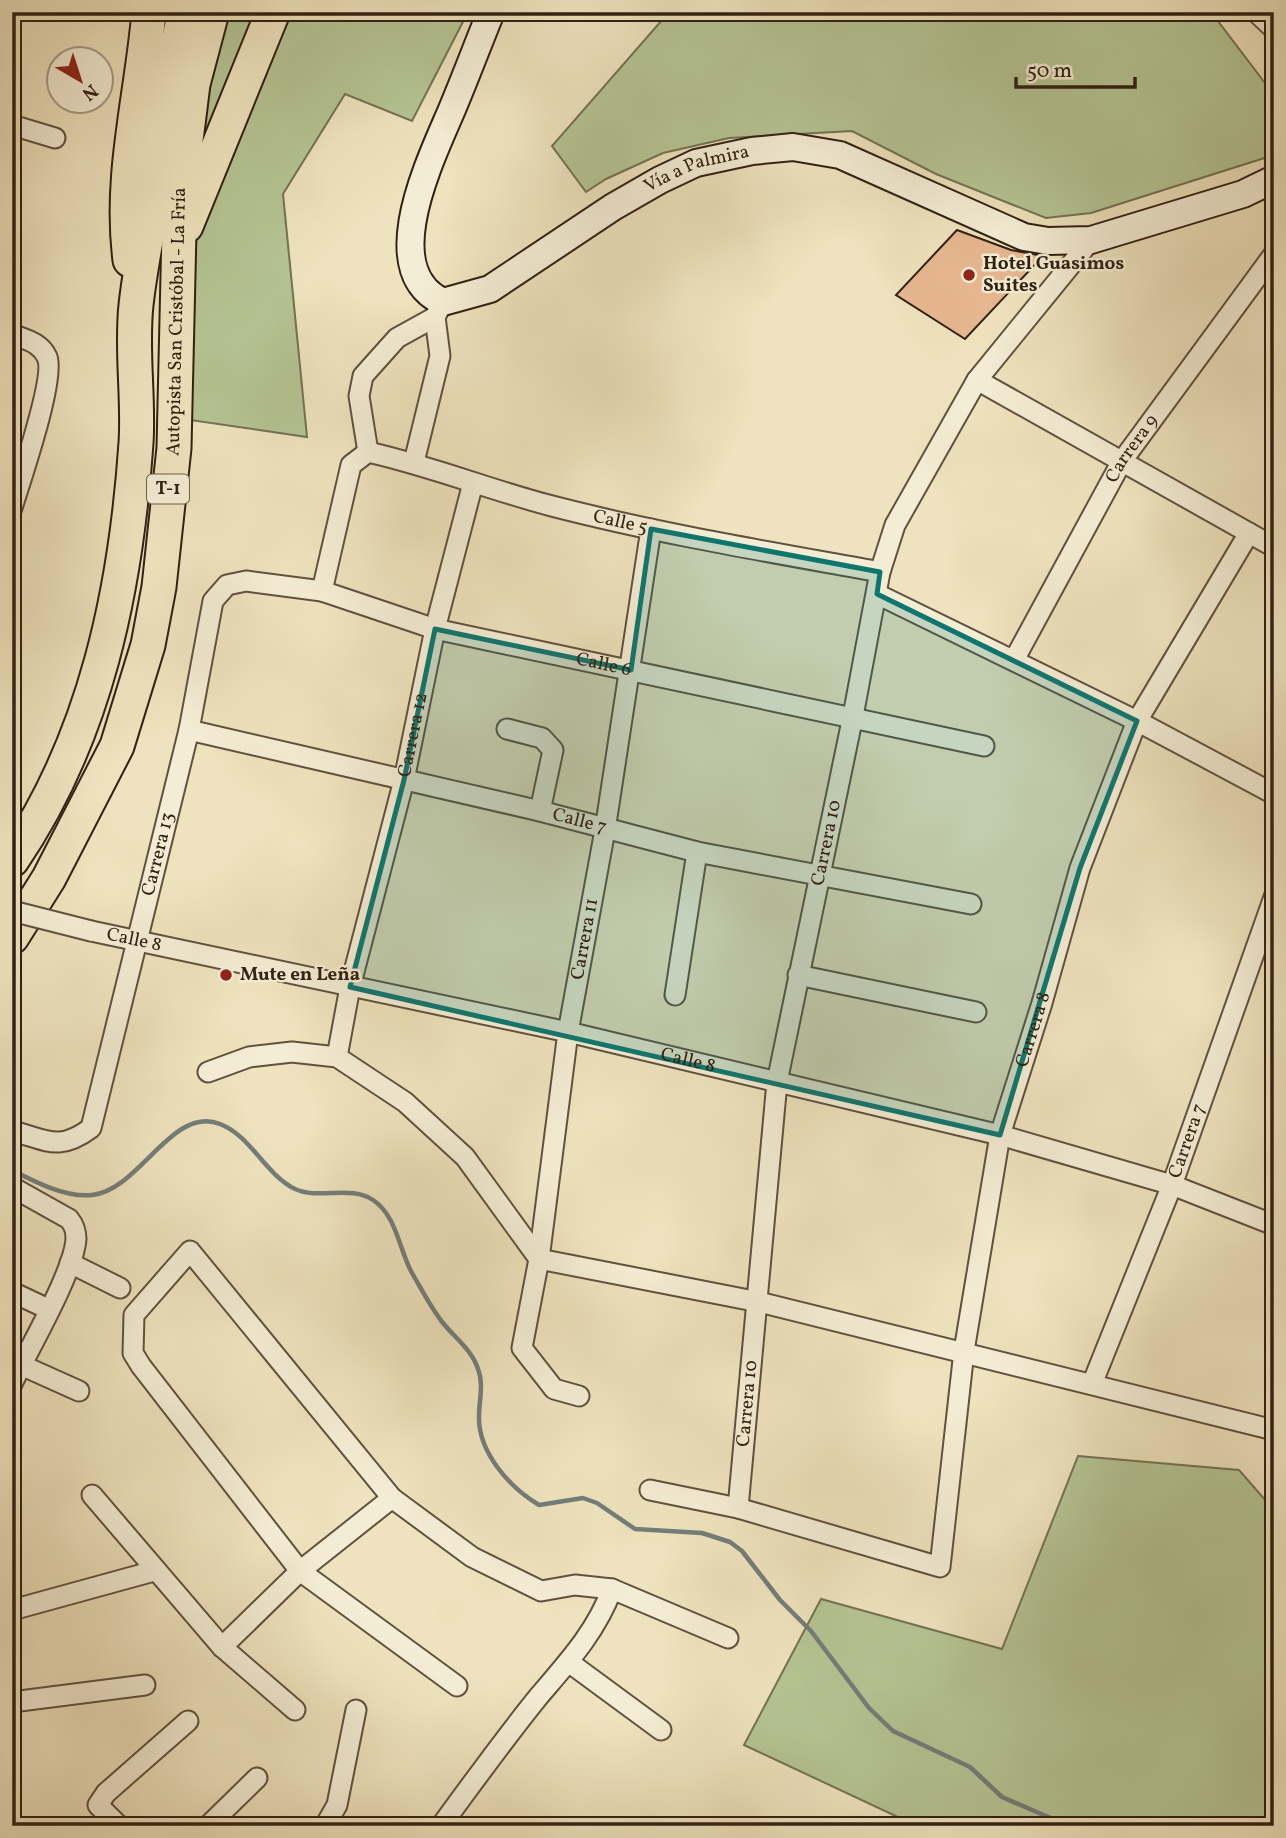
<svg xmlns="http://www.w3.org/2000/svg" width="1286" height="1838" viewBox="0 0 1286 1838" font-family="Vollkorn,serif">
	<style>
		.green { fill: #b5c494; stroke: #737254; stroke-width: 2 }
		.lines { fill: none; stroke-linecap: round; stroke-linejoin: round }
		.stream { stroke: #747d79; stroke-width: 4.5 }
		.building { fill: #e6b791; stroke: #312013; stroke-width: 2 }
		.street-casing { stroke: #60513e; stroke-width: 23 }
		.secondary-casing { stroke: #312013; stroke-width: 30 }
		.highway-casing { stroke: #312013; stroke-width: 37 }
		.street { stroke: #f4edd5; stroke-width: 19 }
		.secondary { stroke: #f4edd5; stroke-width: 26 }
		.highway { stroke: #eee3be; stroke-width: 33 }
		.street-bridge-casing { stroke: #60513e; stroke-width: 23; stroke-linecap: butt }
		.street-bridge { stroke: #f4edd5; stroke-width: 19 }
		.marked { fill: #0f766e; fill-opacity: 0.2; stroke: #0f766e; stroke-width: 5; stroke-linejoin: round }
		.poi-dot { fill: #8f2418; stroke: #f4edd5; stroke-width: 2.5 }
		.labels { text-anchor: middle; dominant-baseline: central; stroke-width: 5; stroke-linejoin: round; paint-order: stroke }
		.shield { fill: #f4edd5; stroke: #6c5e4d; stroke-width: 2 }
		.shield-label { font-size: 18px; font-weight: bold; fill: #312013 }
		.street-label { font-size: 19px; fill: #312013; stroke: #f4edd5 }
		.poi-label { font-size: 19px; font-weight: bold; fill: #312013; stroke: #f4edd5; text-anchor: start }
	</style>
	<rect width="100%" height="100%" fill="#eee3be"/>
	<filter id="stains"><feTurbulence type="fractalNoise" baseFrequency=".00286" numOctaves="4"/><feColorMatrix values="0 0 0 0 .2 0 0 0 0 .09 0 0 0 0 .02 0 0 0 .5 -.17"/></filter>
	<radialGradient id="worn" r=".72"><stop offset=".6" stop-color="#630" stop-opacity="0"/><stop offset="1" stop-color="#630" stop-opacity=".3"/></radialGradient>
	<g class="green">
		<path d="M 225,12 L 468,12 L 412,121 L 345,94 L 283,194 L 307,437 L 190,420 L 190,273 L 201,106 Z"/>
		<path d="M 661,12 L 1211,12 L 1265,83 L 1274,86 L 1274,155 L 1091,213 L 1046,218 L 936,174 L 852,131 L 729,138 L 663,153 L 606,179 L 586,192 L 552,146 L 663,19 Z"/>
		<path d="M 1078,1456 L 1239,1470 L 1274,1510 L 1274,1826 L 917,1826 L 744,1745 L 821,1599 L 1002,1649 Z"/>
	</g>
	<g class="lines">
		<path class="stream" d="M 12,1170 C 35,1182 66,1198 92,1195 C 140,1190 172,1105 220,1124 C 251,1136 265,1174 295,1189 C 319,1200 351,1185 373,1200 C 397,1216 399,1250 412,1273 C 422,1290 431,1308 443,1323 C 455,1338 472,1350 478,1369 C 484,1384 479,1401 479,1416 C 478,1452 509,1487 539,1505 L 583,1498 L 597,1503 L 635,1529 L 702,1533 L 730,1542 L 742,1551 L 780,1600 L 811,1631 L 869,1708 L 893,1731 L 970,1767 L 1002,1797 L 1069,1826"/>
	</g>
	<path class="building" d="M 957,230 L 1011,250 L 1043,256 L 965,339 L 896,295 Z"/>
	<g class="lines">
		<g class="street-casing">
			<g id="street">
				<path d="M 1256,12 L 1274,29"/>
				<path d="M 12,125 L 55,138"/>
				<path d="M 12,334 C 26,340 40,342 47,357 C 56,377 20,482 12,508"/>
				<path d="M 977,380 L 1274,547"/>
				<path id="s1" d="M 368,452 C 431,466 490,490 552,506 C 660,534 770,552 880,572"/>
				<path d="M 368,452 L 359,396 L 363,376 L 397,338 L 435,317 L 443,302"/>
				<path d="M 414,462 L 440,356 L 435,317"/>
				<path d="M 322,591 L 351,465 L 368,452"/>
				<path d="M 877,594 L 1137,721 L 1274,794"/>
				<path id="s2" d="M 1014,660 L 1122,461 L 1274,254"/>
				<path d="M 507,729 L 542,738 L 553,750 L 540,811"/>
				<path id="s3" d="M 189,730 L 540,811 L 697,852 L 971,904"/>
				<path id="s4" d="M 91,931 L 568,1032 L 1000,1135 L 1172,1185 L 1274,1225"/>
				<path d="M 798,975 L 976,1012"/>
				<path d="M 675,995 L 697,852"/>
				<path id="s5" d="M 337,1057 L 350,987 L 404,780 L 435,629 L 473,483"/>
				<path d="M 208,1072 L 249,1057 L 292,1052 L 337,1057 L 405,1102 L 465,1157 L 539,1259 L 759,1302 L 1274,1430"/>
				<path id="s6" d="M 12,1131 C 47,1140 59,1152 91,1128 L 189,730 L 213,601 L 227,585 L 246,581 L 322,591 L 435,629 L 984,746"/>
				<path d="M 12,1187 L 69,1219 C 74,1225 76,1230 76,1239 C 74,1272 28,1350 12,1384"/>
				<path d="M 70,1263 L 120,1288"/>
				<path d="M 12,1292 L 48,1309"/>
				<path d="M 21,1365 L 79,1391"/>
				<path id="s7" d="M 1092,1384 L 1172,1185 L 1274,897"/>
				<path id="s8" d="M 579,1396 L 554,1389 L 522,1348 L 539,1259 L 568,1032 L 605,830 L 651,529"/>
				<path id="s9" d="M 650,1490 L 738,1508 L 940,1567 L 964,1351 L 1000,1135 L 1042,1003 L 1080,868 L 1137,721 L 1249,533"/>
				<path d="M 92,1495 L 222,1647 L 295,1710"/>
				<path id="s10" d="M 738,1508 L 777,1082 L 853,716 L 880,572 L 895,525 L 977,380 L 1091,240"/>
				<path d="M 12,1610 L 154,1571"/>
				<path d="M 222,1647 L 300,1571 L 392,1498"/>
				<path d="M 570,1663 L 661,1730"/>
				<path d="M 457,1686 L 300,1571 L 141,1366 L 133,1353 L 134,1315 L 190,1251 L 392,1498 L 472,1557 L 541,1591 L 575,1585 L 612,1589 L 728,1638"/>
				<path d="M 12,1702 L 145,1685"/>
				<path d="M 119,1826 L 98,1805 L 106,1793 L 188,1721"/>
				<path d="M 208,1826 L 257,1778"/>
				<path d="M 325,1826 L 337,1805 L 356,1710"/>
				<path d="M 441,1826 C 473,1782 505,1738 539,1696 C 568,1662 596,1632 612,1589"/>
			</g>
		</g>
		<g class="secondary-casing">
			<g id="secondary">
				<path id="s11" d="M 491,12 C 478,44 466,76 453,107 C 433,155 374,270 443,302 L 490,289 L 613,207 L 660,180 L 696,163 L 752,151 L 793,147 L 840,155 L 1024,237 L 1048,241 L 1091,240 L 1243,194 L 1274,179"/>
			</g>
		</g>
		<g class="highway-casing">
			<g id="highway">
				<path d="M 186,226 L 273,12"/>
				<path d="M 130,260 C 119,176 142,95 149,12"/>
				<path d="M 12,860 C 96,737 126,589 136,443 C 139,398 131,350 136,305 C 140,268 148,232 154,195 C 163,133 170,73 185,12"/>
				<path id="s12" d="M 12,937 L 49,878 L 117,746 L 148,645 L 159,587 L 174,448 L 180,188 L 193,84 L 212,12"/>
			</g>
		</g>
		<use href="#street" class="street"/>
		<use href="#secondary" class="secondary"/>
		<use href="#highway" class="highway"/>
		<g class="street-bridge-casing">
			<path id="street-bridge" d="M 12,911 L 91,931"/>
		</g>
		<use href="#street-bridge" class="street-bridge"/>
	</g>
	<path class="marked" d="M 651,529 L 880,572 L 877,594 L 1137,721 L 1080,868 L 1000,1135 L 350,987 L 404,780 L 435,629 L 631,670 Z"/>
	<g class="poi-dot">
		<circle cx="969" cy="275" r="7"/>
		<circle cx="226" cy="975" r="7"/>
	</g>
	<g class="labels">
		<rect class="shield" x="147" y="474.5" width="42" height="29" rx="5"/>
		<g class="shield-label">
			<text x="168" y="489">T-1</text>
		</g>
		<g class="street-label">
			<text stroke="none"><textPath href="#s11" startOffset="607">Vía a Palmira</textPath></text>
			<text stroke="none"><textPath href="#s12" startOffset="649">Autopista San Cristóbal - La Fría</textPath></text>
			<text stroke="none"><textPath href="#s2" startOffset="242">Carrera 9</textPath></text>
			<text stroke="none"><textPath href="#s1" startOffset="262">Calle 5</textPath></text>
			<text stroke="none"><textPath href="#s6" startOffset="1034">Calle 6</textPath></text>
			<text stroke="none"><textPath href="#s5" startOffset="331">Carrera 12</textPath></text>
			<text stroke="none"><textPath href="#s3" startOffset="401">Calle 7</textPath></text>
			<text stroke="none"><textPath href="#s10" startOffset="672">Carrera 10</textPath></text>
			<text stroke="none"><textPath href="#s6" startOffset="366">Carrera 13</textPath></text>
			<text stroke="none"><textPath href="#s8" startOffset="492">Carrera 11</textPath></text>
			<text stroke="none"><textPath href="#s4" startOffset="44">Calle 8</textPath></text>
			<text stroke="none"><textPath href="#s9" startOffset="847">Carrera 8</textPath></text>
			<text stroke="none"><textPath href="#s4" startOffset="611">Calle 8</textPath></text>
			<text stroke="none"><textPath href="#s7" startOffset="261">Carrera 7</textPath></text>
			<text stroke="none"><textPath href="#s10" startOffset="105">Carrera 10</textPath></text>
		</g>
		<g class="poi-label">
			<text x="983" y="264">Hotel Guasimos<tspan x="983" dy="22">Suites</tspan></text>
			<text x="240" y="975">Mute en Leña</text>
		</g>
	</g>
	<rect width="1286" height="1838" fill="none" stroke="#eee3be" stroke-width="42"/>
	<rect x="14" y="14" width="1258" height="1810" fill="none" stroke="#312013" stroke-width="3.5"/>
	<rect x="21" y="21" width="1244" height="1796" fill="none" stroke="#312013" stroke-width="2"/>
	<g transform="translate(80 80) rotate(141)"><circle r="33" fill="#f4edd5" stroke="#a69b87" stroke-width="2"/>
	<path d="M0-5L12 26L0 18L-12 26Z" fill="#8f2418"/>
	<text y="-10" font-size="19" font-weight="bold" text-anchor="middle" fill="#312013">N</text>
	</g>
	<path d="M1016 77v10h119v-10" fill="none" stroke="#312013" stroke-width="3.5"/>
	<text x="1027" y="77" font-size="21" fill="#312013" stroke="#f4edd5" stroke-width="5" paint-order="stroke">50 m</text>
	<rect width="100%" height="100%" filter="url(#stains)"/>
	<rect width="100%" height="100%" fill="url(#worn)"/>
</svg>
